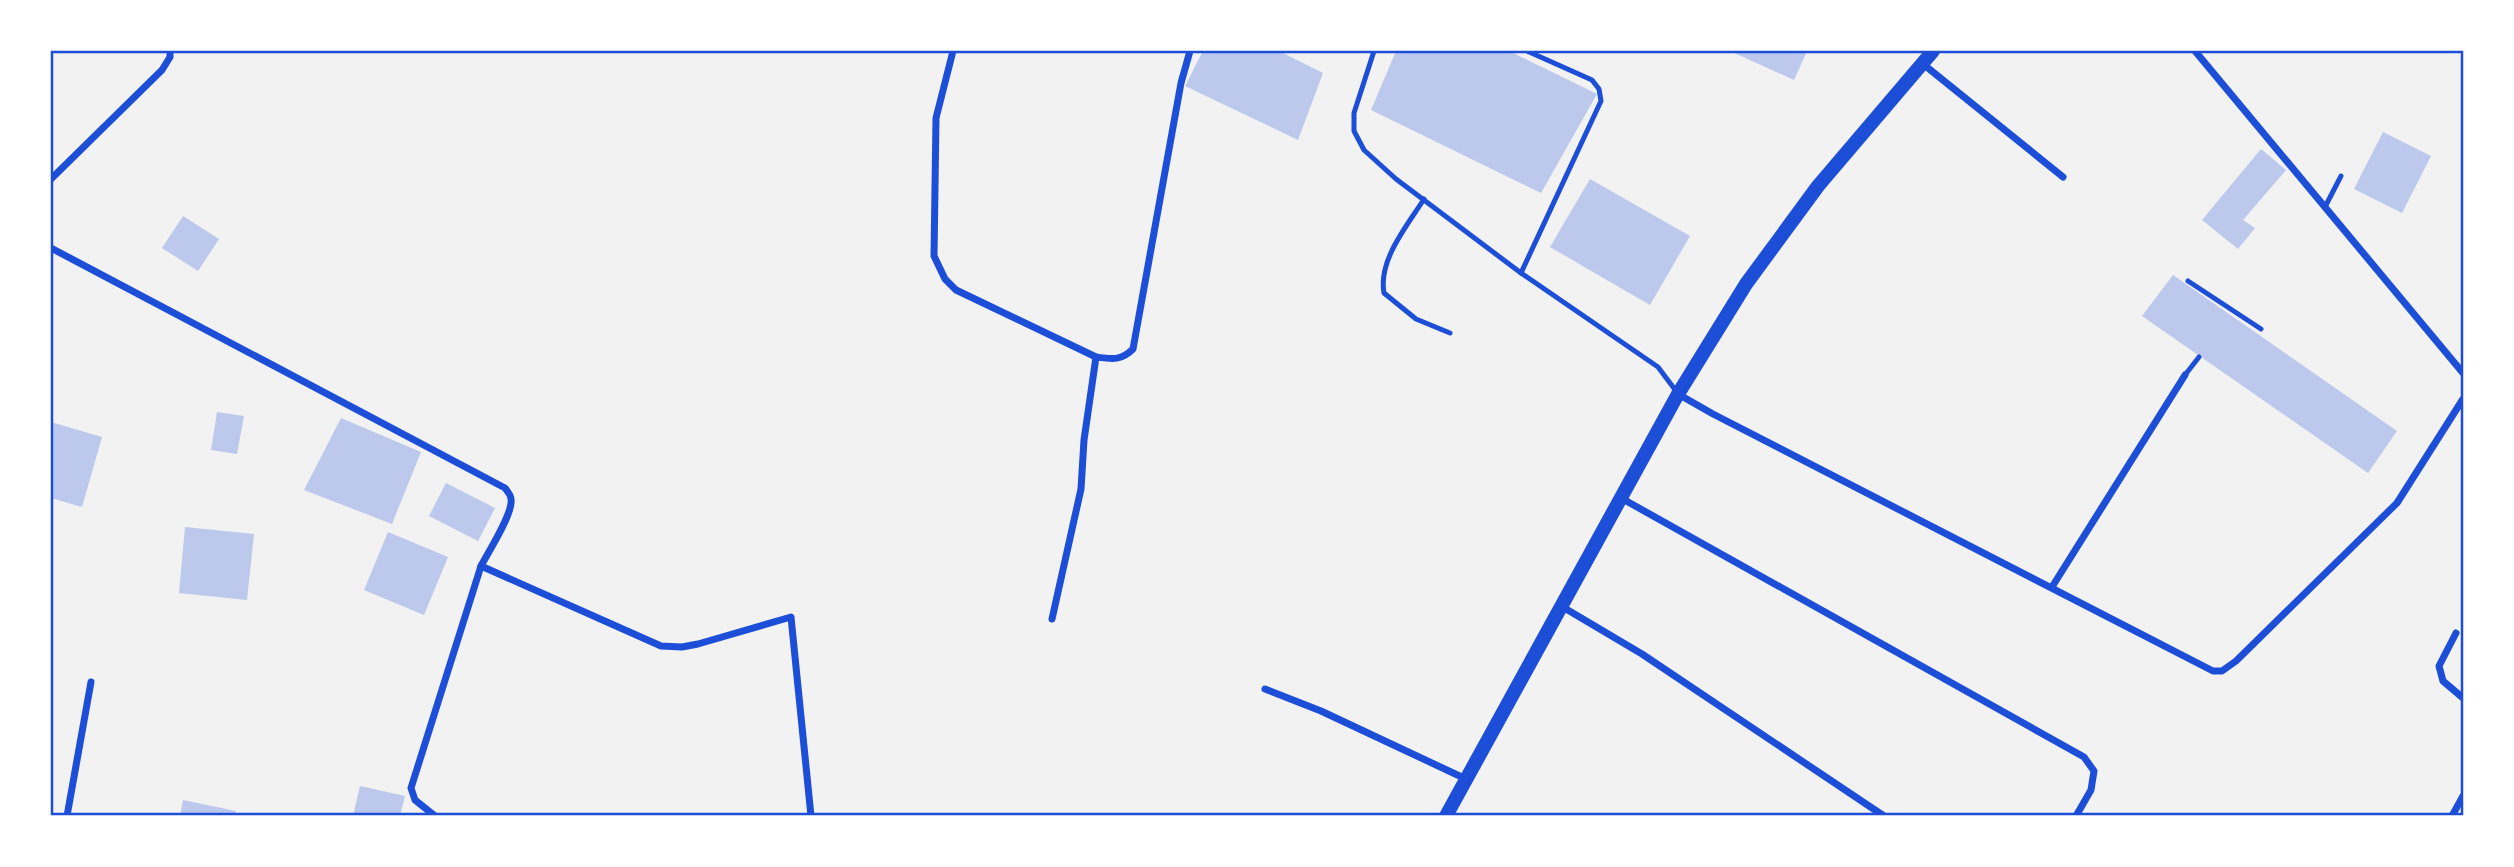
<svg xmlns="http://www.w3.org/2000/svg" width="2514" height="867" viewBox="0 0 2514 867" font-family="Manrope,sans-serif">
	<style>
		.building { fill: #bdc9ec }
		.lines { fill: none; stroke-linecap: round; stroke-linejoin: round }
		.service { stroke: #1d4ed8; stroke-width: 5 }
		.minor { stroke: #1d4ed8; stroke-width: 7 }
		.secondary { stroke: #1d4ed8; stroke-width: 14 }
		.neatline { fill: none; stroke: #1d4ed8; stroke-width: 2.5 }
	</style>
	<rect width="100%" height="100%" fill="#f2f2f2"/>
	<g class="building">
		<path d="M 1203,51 L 1279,51 L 1323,73 L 1298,140 L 1185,86 Z"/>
		<path d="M 1396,51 L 1509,51 L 1597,94 L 1541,193 L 1371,110 Z"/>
		<path d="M 1730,51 L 1807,51 L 1794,80 Z"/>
		<path d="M 2383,132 L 2431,156 L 2402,213 L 2354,189 Z"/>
		<path d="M 2261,149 L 2286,170 L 2243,220 L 2255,228 L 2238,249 L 2202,220 Z"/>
		<path d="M 1590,179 L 1690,236 L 1650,305 L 1550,247 Z"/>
		<path d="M 183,216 L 219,239 L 198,271 L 162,248 Z"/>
		<path d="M 2173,275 L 2397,431 L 2368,473 L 2142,316 Z"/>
		<path d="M 217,412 L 244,416 L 237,454 L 211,450 Z"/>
		<path d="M 341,418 L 421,452 L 392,524 L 304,490 Z"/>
		<path d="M 51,422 L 102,437 L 82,507 L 51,498 Z"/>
		<path d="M 446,483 L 495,508 L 478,541 L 429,516 Z"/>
		<path d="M 185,527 L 254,534 L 247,600 L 179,593 Z"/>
		<path d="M 388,532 L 448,557 L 424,615 L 364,590 Z"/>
		<path d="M 360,786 L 405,796 L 400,816 L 353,816 Z"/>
		<path d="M 183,800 L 236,811 L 235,816 L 180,816 Z"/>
	</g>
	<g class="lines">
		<g class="service">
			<path d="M 1374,51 L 1354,113 L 1354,131 L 1364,150 L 1396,179 L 1521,273 L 1658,367 L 1676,391"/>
			<path d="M 1424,199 C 1407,226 1378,260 1384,293 L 1416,319 L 1450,333"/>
			<path d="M 2325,207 L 2341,176"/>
			<path d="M 1521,273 L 1601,101 L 1599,89 L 1592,80 L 1527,51"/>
			<path d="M 2188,281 L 2261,329"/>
			<path d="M 2185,375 L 2199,357"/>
		</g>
		<g class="minor">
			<path d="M 953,51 L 936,118 L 934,256 L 945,279 L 956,290 L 1096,357 C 1112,359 1121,361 1133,349 L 1181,83 L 1190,51"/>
			<path d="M 2195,51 L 2463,373"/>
			<path d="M 1923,64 L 2063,177"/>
			<path d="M 51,179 L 162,70 L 170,57 L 170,51"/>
			<path d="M 51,248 L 505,488 C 509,493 512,497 511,503 C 510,518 489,551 481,566 L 661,646 L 682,647 L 698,644 L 791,617 L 811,816"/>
			<path d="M 1678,394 L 1713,414 L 2213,671 L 2222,671 L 2236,661 L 2397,503 L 2463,399"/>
			<path d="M 1621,498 L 2084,757 L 2094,771 L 2091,790 L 2076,816"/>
			<path d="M 2052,587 L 2185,375"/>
			<path d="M 1561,606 L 1642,654 L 1884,816"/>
			<path d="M 1052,619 L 1081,489 L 1084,440 L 1096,357"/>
			<path d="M 2456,633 L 2439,666 L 2443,681 L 2463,698"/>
			<path d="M 1265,689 L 1321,711 L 1466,779"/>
			<path d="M 67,816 L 91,682"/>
			<path d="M 435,816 L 415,800 L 411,788 L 481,566"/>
			<path d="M 2452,816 L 2463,796"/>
		</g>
		<path class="secondary" d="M 1446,816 L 1678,394 L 1746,284 L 1818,186 L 1933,51"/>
	</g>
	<rect width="2514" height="867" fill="none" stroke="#ffffff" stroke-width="105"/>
	<rect x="52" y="52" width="2410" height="762" class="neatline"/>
</svg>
